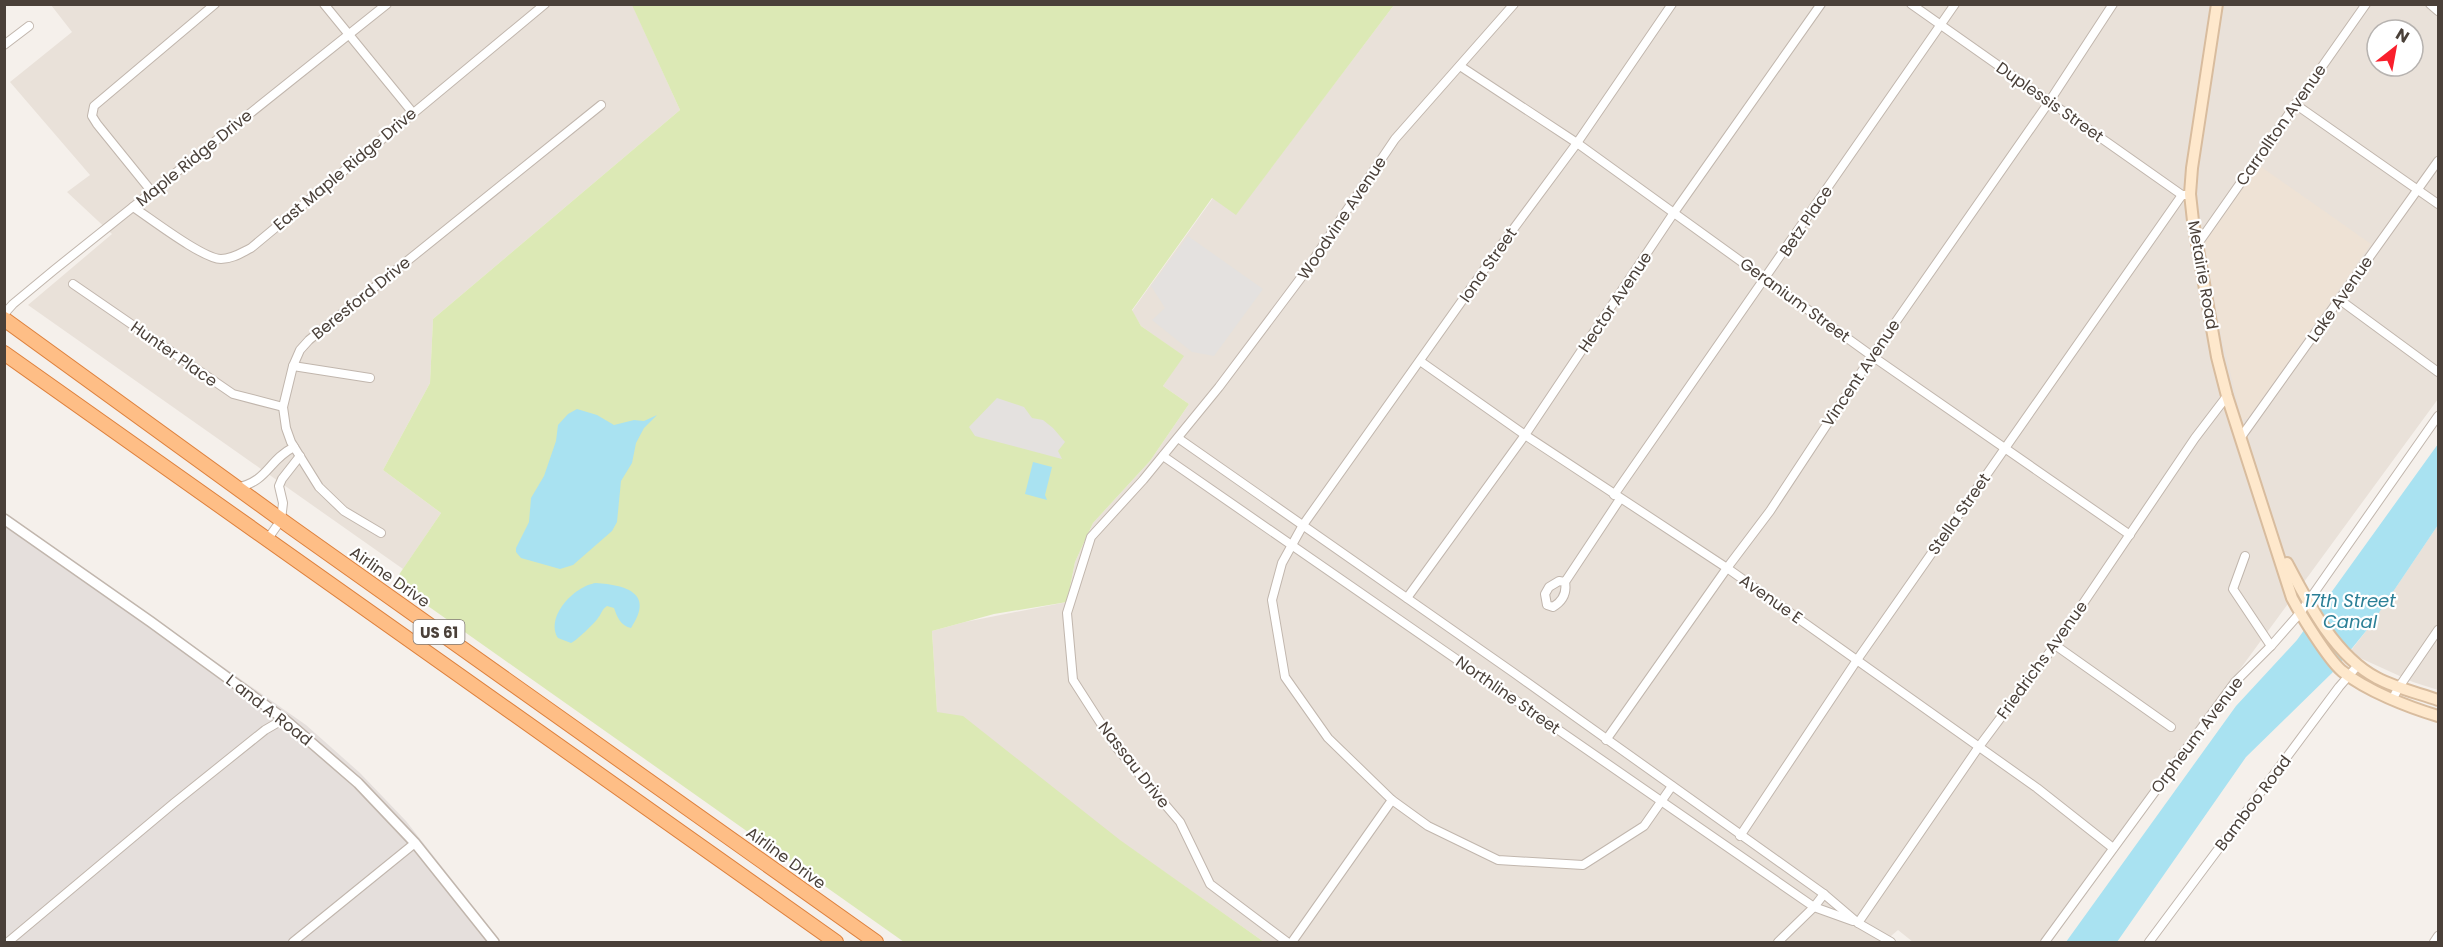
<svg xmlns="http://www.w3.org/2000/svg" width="2443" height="947" viewBox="0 0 2443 947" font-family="Poppins,sans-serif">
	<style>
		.residential { fill: #e9e1d9; fill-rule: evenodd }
		.industrial { fill: #e5dfdc }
		.education { fill: #eee2d5 }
		.green { fill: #dce9b5 }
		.parking { fill: #e4e1df }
		.water { fill: #a9e2f1 }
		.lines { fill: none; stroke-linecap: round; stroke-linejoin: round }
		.minor-casing { stroke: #c1b6ad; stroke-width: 10 }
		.tertiary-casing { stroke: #c1b6ad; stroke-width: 12 }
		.secondary-casing { stroke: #d8bc9e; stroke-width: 14 }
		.trunk-casing { stroke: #de813d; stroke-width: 16 }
		.minor { stroke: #fff; stroke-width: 8 }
		.tertiary { stroke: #fff; stroke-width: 9 }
		.secondary { stroke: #fee8cc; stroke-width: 10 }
		.trunk { stroke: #febe86; stroke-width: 14 }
		.labels { text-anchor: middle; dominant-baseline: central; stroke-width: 4.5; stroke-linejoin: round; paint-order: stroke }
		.shield { fill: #fff; stroke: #807974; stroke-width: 1.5 }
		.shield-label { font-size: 15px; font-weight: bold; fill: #4a4039 }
		.street-label { font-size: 16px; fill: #4a4039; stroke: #fff }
		.water-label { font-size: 18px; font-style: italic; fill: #2b7f96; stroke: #fff }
	</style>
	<rect width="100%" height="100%" fill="#f5f0eb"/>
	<g class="residential">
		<path d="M 632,4 L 680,110 L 433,319 L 430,383 L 383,470 L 441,513 L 403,569 L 28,305 L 112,234 L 67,192 L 90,175 L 10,82 L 72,32 L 51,5 Z"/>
		<path d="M 1394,5 L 2438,5 L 2438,399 L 2040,942 L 1913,942 L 1898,930 L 1884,942 L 1264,942 L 937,712 L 932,631 L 965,622 L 1067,602 L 1075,562 L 1093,523 L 1150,461 L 1189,404 L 1163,386 L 1183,356 L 1141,326 L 1132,311 L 1213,198 L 1236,214 ZM 2377,30 L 2413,30 L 2413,66 L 2377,66 Z"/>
		<path d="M 2438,525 L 2438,690 L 2413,682 L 2349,653 L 2370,626 Z"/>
	</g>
	<path class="industrial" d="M 4,513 L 306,725 L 360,773 L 406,821 L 501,942 L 5,942 Z"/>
	<path class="education" d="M 2257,164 L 2371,244 L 2249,418 L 2242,420 L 2221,335 L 2204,241 Z"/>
	<path class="green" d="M 632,5 L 1394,5 L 1236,215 L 1212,198 L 1132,310 L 1141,326 L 1184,356 L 1163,386 L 1189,404 L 1150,461 L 1093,523 L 1075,562 L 1067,602 L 994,614 L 932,631 L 937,712 L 963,716 L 1120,840 L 1264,942 L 904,942 L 394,582 L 441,513 L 383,470 L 430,383 L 433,319 L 680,110 Z"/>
	<g class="parking">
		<path d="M 1188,236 L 1263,289 L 1214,356 L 1192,352 L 1152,320 L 1165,308 L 1151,286 Z"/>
		<path d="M 997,398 L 1024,407 L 1032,418 L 1043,420 L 1053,428 L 1065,442 L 1058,451 L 1062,459 L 975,436 L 969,427 Z"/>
	</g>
	<g class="water">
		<path d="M 577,409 L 597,415 L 614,425 L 634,420 L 644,421 L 657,415 L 644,428 L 636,443 L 632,463 L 621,481 L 617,522 L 612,531 L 573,565 L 560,569 L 521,558 L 516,552 L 516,548 L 529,522 L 531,498 L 544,476 L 556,441 L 558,425 L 568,414 Z"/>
		<path d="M 2438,444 L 2438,525 L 2370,626 L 2332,673 L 2246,757 L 2117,942 L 2066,942 L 2236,706 L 2297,640 Z"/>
		<path d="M 1033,462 L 1052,467 L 1045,495 L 1047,500 L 1025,494 Z"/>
		<path d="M 596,583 C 626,585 655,593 631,628 C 621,626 617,617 614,608 L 607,606 C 602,609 602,613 598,618 C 595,623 576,641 571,643 L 558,638 C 545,617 574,586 596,583 Z"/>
	</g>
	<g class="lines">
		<g class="minor-casing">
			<g id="minor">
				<path d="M 324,4 L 413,113"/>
				<path d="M 1911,4 L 2182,195 L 2186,195"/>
				<path d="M 2430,4 L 2438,11"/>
				<path d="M 4,45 L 29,26"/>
				<path d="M 1460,66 L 1577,143 L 1872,356 L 2130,535"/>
				<path d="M 2295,104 L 2438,204"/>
				<path d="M 152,192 L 97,124 L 92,116 L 94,106 L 215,4"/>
				<path d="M 133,207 C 150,218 203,259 221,259 C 232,259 241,253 251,248 L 545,4"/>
				<path d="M 2197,245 L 2366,4"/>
				<path d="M 73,284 L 233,394 L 283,407"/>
				<path d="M 2340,300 L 2438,372"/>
				<path d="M 4,314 L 13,304 L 54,270 L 387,4"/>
				<path d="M 1420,361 L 1525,435 L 1727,568 L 2037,788 L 2113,848"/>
				<path d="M 293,366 L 370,378"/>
				<path d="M 2241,437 L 2438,161"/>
				<path d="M 1178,438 L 1514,673 L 1824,894 L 1858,923 L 1891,942"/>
				<path d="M 1163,456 L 1814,907 L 1853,921"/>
				<path d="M 236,488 C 269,481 267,461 294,447"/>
				<path d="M 1614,495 L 1955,4"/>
				<path d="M 381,533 L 344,511 L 319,487 L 291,442 L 286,428 L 283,407 L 293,366 L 300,350 L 309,340 L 601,105"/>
				<path d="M 267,540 L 281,520 L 283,503 L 279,486 L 282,479 L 300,456"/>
				<path d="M 2245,556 L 2233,589 L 2271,646"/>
				<path d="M 1565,582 C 1567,593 1563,601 1553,607 L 1547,605 L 1545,594 L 1549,587 L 1559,581 L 1565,582 L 1620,499"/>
				<path d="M 1407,598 L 1525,435 L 1673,214 L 1821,4"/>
				<path d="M 2055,645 L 2171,727"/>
				<path d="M 2392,700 L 2399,687 L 2438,630"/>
				<path d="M 1606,740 L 1727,568 L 1770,511 L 1872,356 L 2049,102 L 2113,4"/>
				<path d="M 1672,786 L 1644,826 L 1583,865 L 1498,860 L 1428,826 L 1392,800 L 1328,738 L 1285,677 L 1272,600 L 1282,563 L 1303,525 L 1503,243 L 1577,143 L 1672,4"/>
				<path d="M 1740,836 L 1857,660 L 2182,195"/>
				<path d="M 1858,923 L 1978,748 L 2055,645 L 2195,438 L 2227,396"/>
				<path d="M 8,942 L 174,803 L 265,730 L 284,719"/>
				<path d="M 293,942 L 415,843"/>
				<path d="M 1287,942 L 1210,884 L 1180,822 L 1116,747 L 1073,680 L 1067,613 L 1091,537 L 1143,480 L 1219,387 L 1303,275 L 1395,139 L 1514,4"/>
				<path d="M 1292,942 L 1392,800"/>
				<path d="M 1778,942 L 1814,907 L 1824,894"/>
				<path d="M 2045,942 L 2235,682 L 2271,646 L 2300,613 L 2438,416"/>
				<path d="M 2149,942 L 2339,687 L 2358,665"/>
				<path d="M 2434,942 L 2438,936"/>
			</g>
		</g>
		<g class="tertiary-casing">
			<path id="tertiary" d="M 4,519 L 151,622 L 284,719 L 358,783 L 415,843 L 494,942"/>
		</g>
		<g class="secondary-casing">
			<g id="secondary">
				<path d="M 2217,4 L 2192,168 L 2190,194 L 2193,221 L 2217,357 L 2227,396 L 2292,598 C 2301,615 2328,659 2342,671 C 2367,691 2408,707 2438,716"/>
				<path d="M 2287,563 C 2308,603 2335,656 2377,678 C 2396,688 2418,693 2438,700"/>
			</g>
		</g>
		<g class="trunk-casing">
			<g id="trunk">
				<path d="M 4,319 L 291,527 L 876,942"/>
				<path d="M 4,353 L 836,942"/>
			</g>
		</g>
		<use href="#minor" class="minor"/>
		<use href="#tertiary" class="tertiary"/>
		<use href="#secondary" class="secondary"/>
		<use href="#trunk" class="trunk"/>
	</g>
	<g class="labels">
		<rect class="shield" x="413.5" y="620" width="51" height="24" rx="4.5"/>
		<g class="shield-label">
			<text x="439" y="632">US 61</text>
		</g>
		<g class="street-label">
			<text transform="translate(2050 102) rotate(35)">Duplessis Street</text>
			<text transform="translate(2281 125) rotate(-55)">Carrollton Avenue</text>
			<text transform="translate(194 158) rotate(-39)">Maple Ridge Drive</text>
			<text transform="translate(345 169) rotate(-40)">East Maple Ridge Drive</text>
			<text transform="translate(1342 218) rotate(-56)">Woodvine Avenue</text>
			<text transform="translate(1806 221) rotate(-56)">Betz Place</text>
			<text transform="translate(1488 265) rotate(-55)">Iona Street</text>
			<text transform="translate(2203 275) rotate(80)">Metairie Road</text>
			<text transform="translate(361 298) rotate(-39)">Beresford Drive</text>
			<text transform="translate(2340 299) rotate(-55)">Lake Avenue</text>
			<text transform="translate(1795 300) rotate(36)">Geranium Street</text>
			<text transform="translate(1615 302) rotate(-56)">Hector Avenue</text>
			<text transform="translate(174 354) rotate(35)">Hunter Place</text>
			<text transform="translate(1861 373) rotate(-56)">Vincent Avenue</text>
			<text transform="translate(1959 514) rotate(-55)">Stella Street</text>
			<text transform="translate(390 577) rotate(35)">Airline Drive</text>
			<text transform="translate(1771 599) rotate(35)">Avenue E</text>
			<text transform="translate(2042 660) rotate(-54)">Friedrichs Avenue</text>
			<text transform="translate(1508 695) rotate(35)">Northline Street</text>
			<text transform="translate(269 710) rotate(38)">L and A Road</text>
			<text transform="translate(2197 735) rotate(-53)">Orpheum Avenue</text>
			<text transform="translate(1134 765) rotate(52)">Nassau Drive</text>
			<text transform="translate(2253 803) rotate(-53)">Bamboo Road</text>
			<text transform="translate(786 858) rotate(36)">Airline Drive</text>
		</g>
		<g class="water-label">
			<text x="2350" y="600">17th Street<tspan x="2350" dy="21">Canal</tspan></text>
		</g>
	</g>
	<rect width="2443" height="947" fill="none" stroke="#4a4039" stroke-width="12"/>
	<g transform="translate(2395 48) rotate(31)"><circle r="28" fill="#ffffff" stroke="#b7b3b0" stroke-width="1.5"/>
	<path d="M0-4.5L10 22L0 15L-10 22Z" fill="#f91f2c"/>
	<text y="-9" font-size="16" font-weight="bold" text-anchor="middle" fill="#4a4039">N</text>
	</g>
</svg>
